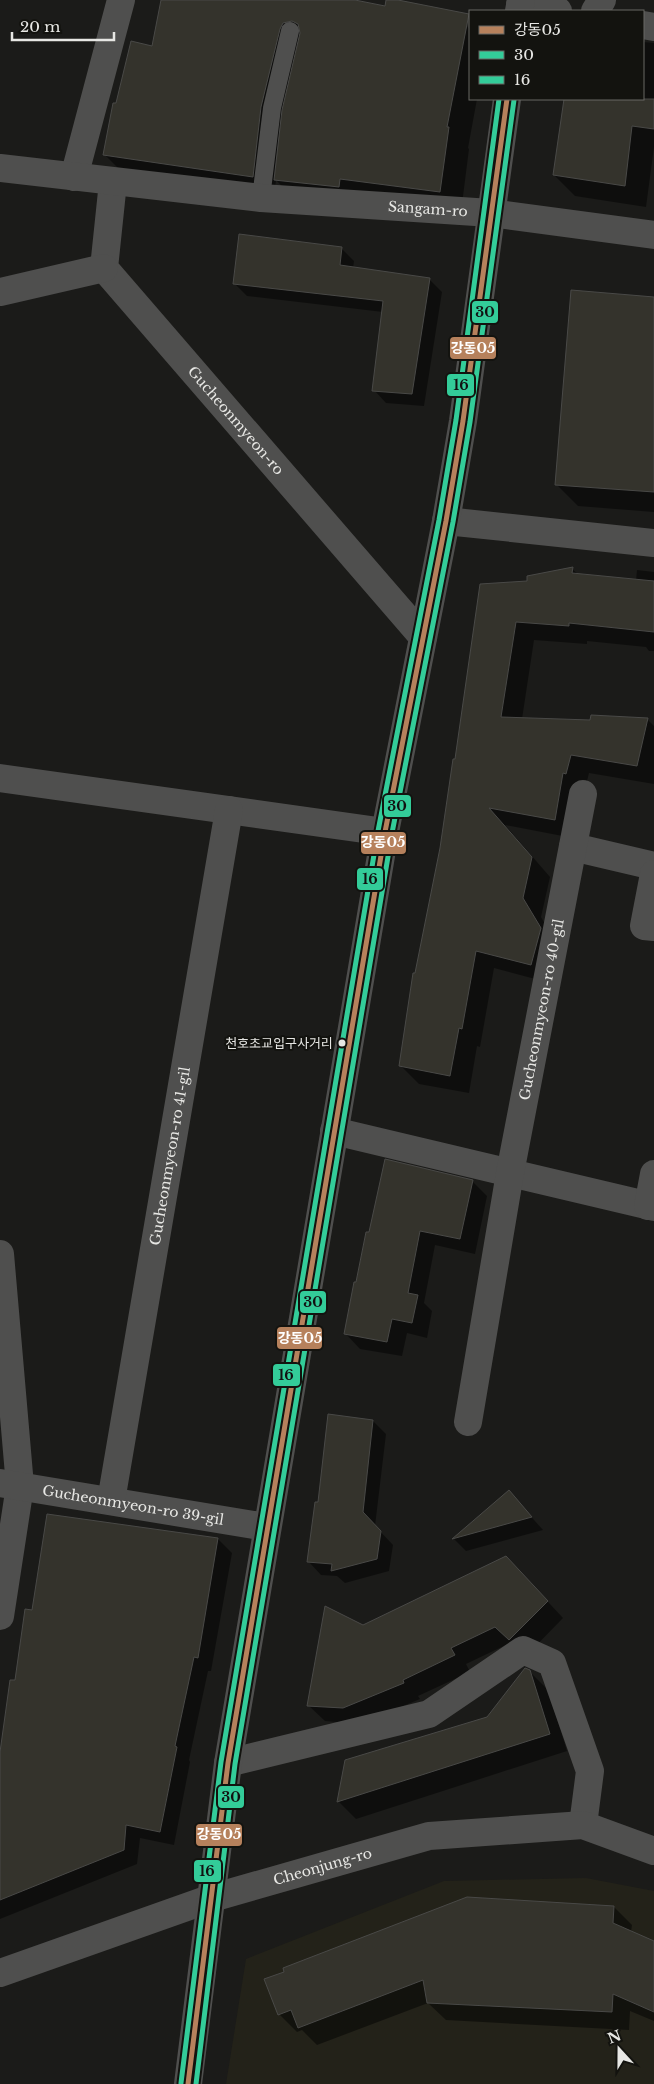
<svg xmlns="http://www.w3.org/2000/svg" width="654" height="2084" viewBox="0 0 654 2084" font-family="'Libre Baskerville','Noto Sans KR',serif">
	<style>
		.built { fill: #232219 }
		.shadow { fill: #0007 }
		.building { fill: #34332c; stroke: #494947 }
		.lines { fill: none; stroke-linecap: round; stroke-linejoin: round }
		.service { stroke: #4f4f4e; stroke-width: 18 }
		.minor { stroke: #4f4f4e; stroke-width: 28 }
		.tertiary { stroke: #4f4f4e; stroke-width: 28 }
		.secondary { stroke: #4f4f4e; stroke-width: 28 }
		.bus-1-casing { stroke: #13130f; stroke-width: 9 }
		.bus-2-casing { stroke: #13130f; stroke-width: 9 }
		.bus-3-casing { stroke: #13130f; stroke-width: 9 }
		.bus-1 { stroke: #b6815c; stroke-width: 5 }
		.bus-2 { stroke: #3c9; stroke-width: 5 }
		.bus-3 { stroke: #3c9; stroke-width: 5 }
		.bus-dot { fill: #e7e7e4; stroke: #13130f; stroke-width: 2 }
		.labels { text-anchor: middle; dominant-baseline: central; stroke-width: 4; stroke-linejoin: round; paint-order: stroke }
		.bus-label { font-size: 13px; fill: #e7e7e4; stroke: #13130f; text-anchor: end }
		.street-label { font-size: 14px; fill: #e7e7e4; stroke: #13130f }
		.line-badge { stroke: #13130f; stroke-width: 2 }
		.badge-label { font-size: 14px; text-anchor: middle; font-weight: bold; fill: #fff }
		.pale-badge-label { font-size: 14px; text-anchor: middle; font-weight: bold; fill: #111 }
	</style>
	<rect width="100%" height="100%" fill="#1b1b19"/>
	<path class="built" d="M 586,1878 L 654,1891 L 654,2084 L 226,2084 L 246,1959 L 444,1881 Z"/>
	<g class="shadow">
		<path d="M 163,0 L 349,0 L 466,25 L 470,30 L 470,99 L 477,99 L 468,148 L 469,149 L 461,212 L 296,201 L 276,180 L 274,197 L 125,175 L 104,154 L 117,105 L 153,47 Z"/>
		<path d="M 643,42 L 654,43 L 654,147 L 646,207 L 575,196 L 554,175 L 565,99 L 643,99 Z"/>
		<path d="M 341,248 L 354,261 L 353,268 L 429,279 L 442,292 L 424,406 L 386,403 L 374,390 L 383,312 L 247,296 L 234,283 Z"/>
		<path d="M 654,298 L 654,512 L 578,506 L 556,484 Z"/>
		<path d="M 572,569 L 578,574 L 636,581 L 637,570 L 654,572 L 654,651 L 649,651 L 646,647 L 587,641 L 587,644 L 534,640 L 522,719 L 591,721 L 647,719 L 654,726 L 654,784 L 589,773 L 573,838 L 505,825 L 550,877 L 541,917 L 559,948 L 550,983 L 494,968 L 480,1047 L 477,1046 L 469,1093 L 419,1084 L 401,1066 L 456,761 L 528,582 Z"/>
		<path d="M 472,1181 L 487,1196 L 475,1254 L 435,1245 L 424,1303 L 432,1311 L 427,1338 L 407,1333 L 402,1356 L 360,1349 L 345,1333 L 357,1284 Z"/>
		<path d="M 330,1416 L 373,1421 L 386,1434 L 375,1526 L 393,1545 L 389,1571 L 345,1583 L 337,1576 L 321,1575 L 309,1562 L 319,1503 Z"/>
		<path d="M 509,1492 L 543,1530 L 466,1551 L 454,1539 Z"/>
		<path d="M 218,1539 L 232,1553 L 211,1671 L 208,1671 L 189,1760 L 190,1762 L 174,1845 L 140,1838 L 137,1864 L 0,1919 L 0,1775 L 16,1682 L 33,1612 Z"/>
		<path d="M 522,1574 L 563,1618 L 526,1656 L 512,1642 L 466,1664 L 470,1672 L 418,1696 L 420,1699 L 360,1724 L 325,1721 L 308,1705 L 363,1626 Z"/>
		<path d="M 525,1669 L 529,1671 L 548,1690 L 567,1751 L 356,1819 L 338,1801 L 487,1718 Z"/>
		<path d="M 614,1907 L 632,1925 L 631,1932 L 654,1942 L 654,2021 L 630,2011 L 629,2030 L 446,2020 L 428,2003 L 317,2045 L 302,2030 L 297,2032 L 279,2014 L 266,1980 Z"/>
	</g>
	<g class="building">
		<path d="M 161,0 L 355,0 L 385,6 L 386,0 L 398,0 L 469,14 L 447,127 L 449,127 L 440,192 L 340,179 L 339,187 L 274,180 L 282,110 L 300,33 L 298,24 L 292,21 L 283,23 L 280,29 L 261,107 L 253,177 L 103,155 L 113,103 L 116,103 L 131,41 L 152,46 Z"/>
		<path d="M 564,99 L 654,99 L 654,129 L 632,126 L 625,186 L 553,175 Z"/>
		<path d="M 239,234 L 342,247 L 340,265 L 430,278 L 412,394 L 372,391 L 383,301 L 233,284 Z"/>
		<path d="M 571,290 L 654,297 L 654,492 L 555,485 Z"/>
		<path d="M 573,567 L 572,573 L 654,581 L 654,632 L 569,623 L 569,626 L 516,622 L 501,717 L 590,720 L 591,715 L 648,718 L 637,766 L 571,755 L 566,774 L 563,773 L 555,820 L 489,808 L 532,857 L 523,898 L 541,928 L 531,965 L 476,951 L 462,1029 L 459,1028 L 450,1076 L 399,1066 L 413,973 L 415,973 L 440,848 L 453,759 L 455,759 L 480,584 L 527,581 L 527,576 Z"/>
		<path d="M 385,1159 L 473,1180 L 460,1239 L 420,1231 L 408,1293 L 418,1295 L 412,1323 L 392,1319 L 387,1342 L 344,1334 L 354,1282 L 356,1282 L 366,1232 L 369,1232 Z"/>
		<path d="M 328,1414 L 373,1420 L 363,1512 L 381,1531 L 377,1559 L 331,1571 L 332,1564 L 307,1562 L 315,1502 L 318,1502 Z"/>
		<path d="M 509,1490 L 532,1517 L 452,1539 Z"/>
		<path d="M 47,1514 L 218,1538 L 198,1658 L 194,1657 L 175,1746 L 177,1747 L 160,1832 L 126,1825 L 124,1850 L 0,1900 L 0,1752 L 10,1680 L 15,1680 L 25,1609 L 32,1610 Z"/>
		<path d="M 506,1556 L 548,1601 L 509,1640 L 495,1627 L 451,1648 L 455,1655 L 403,1680 L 404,1683 L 343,1708 L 307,1706 L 325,1606 L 363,1625 Z"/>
		<path d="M 525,1668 L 530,1670 L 550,1734 L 337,1802 L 345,1760 L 487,1717 Z"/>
		<path d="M 467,1897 L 614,1906 L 613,1923 L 654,1941 L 654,2012 L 613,1994 L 612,2012 L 427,2003 L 423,1980 L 298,2028 L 291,2010 L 278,2015 L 264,1979 L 284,1972 L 283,1968 Z"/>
	</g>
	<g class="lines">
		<path class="service" d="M 261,198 L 272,108 L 290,31"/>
		<g class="minor">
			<path d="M 520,5 L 558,11"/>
			<path d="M 595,11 L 602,0"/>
			<path d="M 643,25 L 654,27"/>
			<path d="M 74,177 L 121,0"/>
			<path id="s1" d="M 113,182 L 104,268 L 423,637"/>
			<path d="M 0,292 L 104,268"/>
			<path d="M 446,521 L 654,543"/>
			<path d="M 0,778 L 385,832"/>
			<path d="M 573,847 L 654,866"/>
			<path d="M 654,874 L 644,926 L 654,927"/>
			<path d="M 334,1131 L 654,1207"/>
			<path d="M 648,1206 L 654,1174"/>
			<path d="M 0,1254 L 20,1486 L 0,1616"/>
			<path id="s2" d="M 468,1422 L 510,1173 L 583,794"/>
			<path id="s3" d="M 0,1483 L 266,1527"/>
			<path id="s4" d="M 111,1501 L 229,810"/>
			<path d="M 228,1763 L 429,1714 L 523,1650 L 552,1663 L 590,1771 L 583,1825"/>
		</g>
		<g class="tertiary">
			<path id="s5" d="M 0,168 L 261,198 L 491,213 L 654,235"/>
			<path id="s6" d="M 212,1898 L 429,1836 L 583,1825 L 654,1851"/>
		</g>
		<g class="secondary">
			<path d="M 519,11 L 521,0"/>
			<path d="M 0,1973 L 212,1898"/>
			<path d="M 188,2084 L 228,1763 L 385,832 L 446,521 L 463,421 L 507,99"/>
		</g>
		<g class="bus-1-casing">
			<path id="bus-1" d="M 188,2084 L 228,1763 L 385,832 L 446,521 L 463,421 L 507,99"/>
		</g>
		<g class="bus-2-casing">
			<path id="bus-2" d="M 196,2084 L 235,1764 L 392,833 L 453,522 L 470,422 L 514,100"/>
		</g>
		<g class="bus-3-casing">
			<path id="bus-3" d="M 181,2083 L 221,1762 L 378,831 L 439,520 L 456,420 L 499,99"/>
		</g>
		<use href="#bus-1" class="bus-1"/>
		<use href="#bus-2" class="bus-2"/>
		<use href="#bus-3" class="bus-3"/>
	</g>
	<circle class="bus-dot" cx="342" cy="1043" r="4.5"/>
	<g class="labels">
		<g class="bus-label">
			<text x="333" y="1043">천호초교입구사거리</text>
		</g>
		<g class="street-label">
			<text stroke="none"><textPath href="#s5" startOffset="430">Sangam-ro</textPath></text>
			<text stroke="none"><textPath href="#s1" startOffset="288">Gucheonmyeon-ro</textPath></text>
			<text stroke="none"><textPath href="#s2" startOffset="419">Gucheonmyeon-ro 40-gil</textPath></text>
			<text stroke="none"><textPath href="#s4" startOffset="350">Gucheonmyeon-ro 41-gil</textPath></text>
			<text stroke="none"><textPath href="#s3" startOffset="135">Gucheonmyeon-ro 39-gil</textPath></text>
			<text stroke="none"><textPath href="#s6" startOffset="115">Cheonjung-ro</textPath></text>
		</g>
	</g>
	<g class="line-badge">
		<rect x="471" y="300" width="28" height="24" rx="5" fill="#3c9"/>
		<rect x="449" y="336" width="48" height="24" rx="5" fill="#b6815c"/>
		<rect x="446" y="373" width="29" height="24" rx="5" fill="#3c9"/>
		<rect x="383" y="794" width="29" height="24" rx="5" fill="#3c9"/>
		<rect x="360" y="831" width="47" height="24" rx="5" fill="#b6815c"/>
		<rect x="356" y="867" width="28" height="24" rx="5" fill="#3c9"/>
		<rect x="299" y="1290" width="28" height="24" rx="5" fill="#3c9"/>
		<rect x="276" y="1326" width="47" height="24" rx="5" fill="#b6815c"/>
		<rect x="272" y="1363" width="29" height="24" rx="5" fill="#3c9"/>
		<rect x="217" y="1785" width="28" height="24" rx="5" fill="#3c9"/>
		<rect x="195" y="1823" width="48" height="24" rx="5" fill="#b6815c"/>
		<rect x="193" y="1859" width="29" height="24" rx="5" fill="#3c9"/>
	</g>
	<g class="badge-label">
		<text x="473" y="353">강동05</text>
		<text x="383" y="847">강동05</text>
		<text x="300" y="1343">강동05</text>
		<text x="219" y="1839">강동05</text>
	</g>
	<g class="pale-badge-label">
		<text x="485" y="317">30</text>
		<text x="461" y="390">16</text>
		<text x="397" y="811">30</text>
		<text x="370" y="884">16</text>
		<text x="313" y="1307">30</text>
		<text x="286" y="1380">16</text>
		<text x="231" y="1802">30</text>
		<text x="207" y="1876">16</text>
	</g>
	<rect x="469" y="10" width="175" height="90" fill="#13130f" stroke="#686864"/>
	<rect x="479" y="26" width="25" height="8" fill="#b6815c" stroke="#686864"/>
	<text x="514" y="35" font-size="15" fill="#e7e7e4">강동05</text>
	<rect x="479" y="51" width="25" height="8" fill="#33cc99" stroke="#686864"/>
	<text x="514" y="60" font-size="15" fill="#e7e7e4">30</text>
	<rect x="479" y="76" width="25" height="8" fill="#33cc99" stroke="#686864"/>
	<text x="514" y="85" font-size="15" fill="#e7e7e4">16</text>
	<g transform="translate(619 2049) rotate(339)" stroke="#13130f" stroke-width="4" paint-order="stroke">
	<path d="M0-4L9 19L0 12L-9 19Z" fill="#e7e7e4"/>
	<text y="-8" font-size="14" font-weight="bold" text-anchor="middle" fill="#e7e7e4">N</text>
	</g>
	<path d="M12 32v8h102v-8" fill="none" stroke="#e7e7e4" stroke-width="2.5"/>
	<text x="20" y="32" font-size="15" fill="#e7e7e4" stroke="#13130f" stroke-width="4" paint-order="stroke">20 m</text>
</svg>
